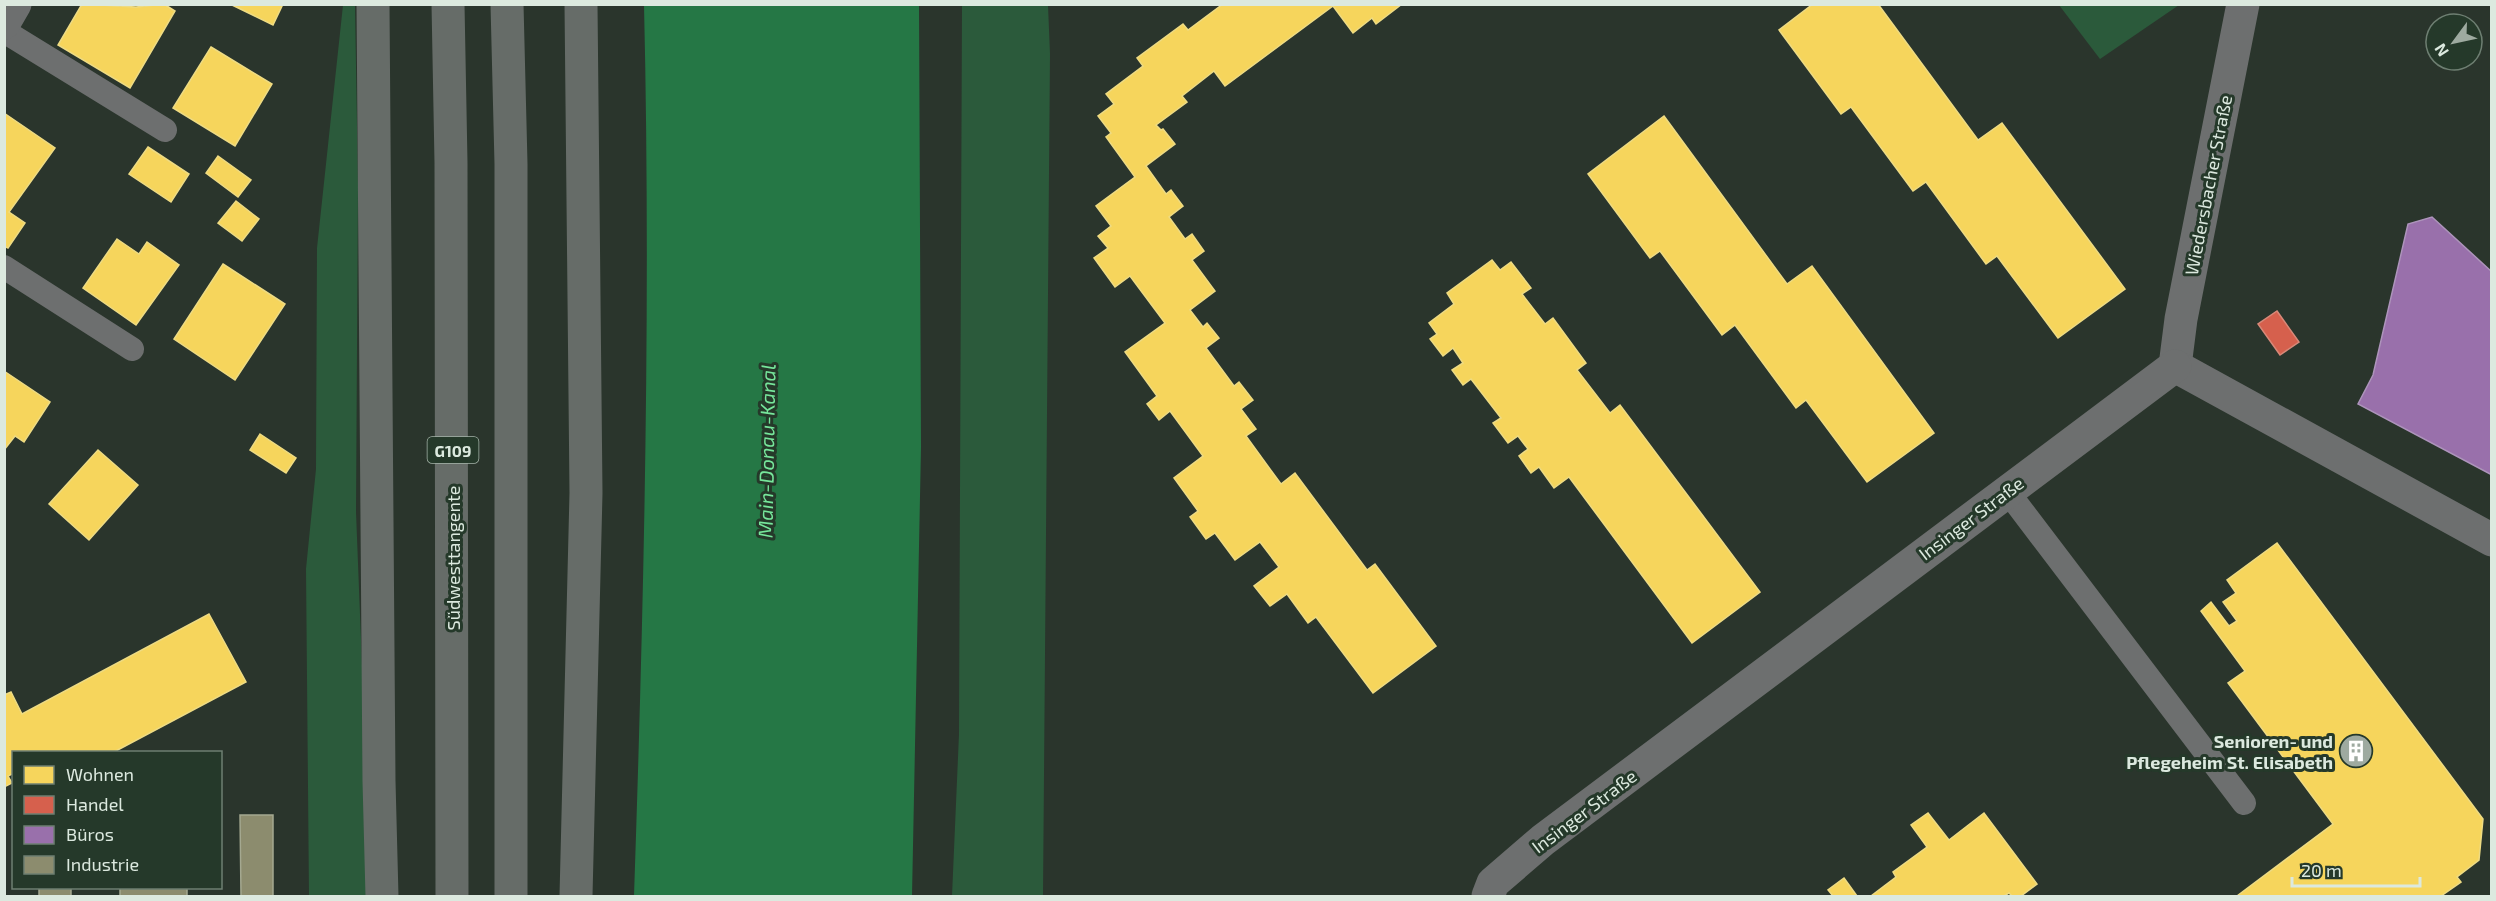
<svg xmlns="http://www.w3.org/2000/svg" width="2496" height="901" viewBox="0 0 2496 901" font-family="'Exo 2',sans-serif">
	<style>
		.green { fill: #2b5a3b }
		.water { fill: #257745 }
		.homes { fill: #f6d55c; stroke: #eedb83; stroke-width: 1.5 }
		.shops { fill: #d6604d; stroke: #d88979; stroke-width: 1.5 }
		.offices { fill: #9970ab; stroke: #ad94bb; stroke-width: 1.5 }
		.industry { fill: #8c8c6e; stroke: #a4a890; stroke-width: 1.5 }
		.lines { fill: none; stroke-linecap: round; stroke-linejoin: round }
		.lane { stroke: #6d6f6f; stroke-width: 24 }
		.street { stroke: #6d6f6f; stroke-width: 33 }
		.highway { stroke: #666c68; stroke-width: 33 }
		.labels { text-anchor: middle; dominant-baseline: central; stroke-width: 6; stroke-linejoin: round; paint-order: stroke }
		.shield { fill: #25392a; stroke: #a5b4a9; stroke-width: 1.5 }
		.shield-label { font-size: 16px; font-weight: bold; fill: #dce9df }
		.street-label { font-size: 18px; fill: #dce9df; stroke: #25392a }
		.poi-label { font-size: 18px; font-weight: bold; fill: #dce9df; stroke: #25392a; text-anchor: end }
		.water-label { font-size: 20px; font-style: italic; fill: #76e69b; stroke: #25392a }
	</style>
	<rect width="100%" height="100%" fill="#2a352c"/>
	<g class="green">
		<path d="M 343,5 L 355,5 L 358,187 L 356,512 L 371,896 L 309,896 L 306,569 L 316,469 L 317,248 Z"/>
		<path d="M 962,5 L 1048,5 L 1050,54 L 1043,896 L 952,896 L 959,734 Z"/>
		<path d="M 2059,5 L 2179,5 L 2100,59 Z"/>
	</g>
	<path class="water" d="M 644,5 L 919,5 L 921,447 L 912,896 L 634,896 C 644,599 651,302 644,5 Z"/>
	<g class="homes">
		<path d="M 82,4 L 136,7 L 164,4 L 175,11 L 130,88 L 58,45 Z"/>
		<path d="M 230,4 L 283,4 L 273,25 Z"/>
		<path d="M 1223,4 L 1402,4 L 1376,24 L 1372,18 L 1353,33 L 1333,6 L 1225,86 L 1214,71 L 1182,96 L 1187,102 L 1156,125 L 1161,130 L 1163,129 L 1175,144 L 1146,166 L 1166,194 L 1171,190 L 1183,206 L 1169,217 L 1185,239 L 1192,234 L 1204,251 L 1192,260 L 1215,291 L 1190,310 L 1203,327 L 1207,323 L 1219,338 L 1206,348 L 1234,386 L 1239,382 L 1253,400 L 1241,409 L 1256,429 L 1246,436 L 1281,484 L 1295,473 L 1367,570 L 1375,564 L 1436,646 L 1373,693 L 1316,617 L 1308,623 L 1287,594 L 1270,606 L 1254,586 L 1279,567 L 1260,542 L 1235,560 L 1215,533 L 1206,539 L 1190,517 L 1198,511 L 1174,478 L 1203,456 L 1170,411 L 1159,420 L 1147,404 L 1157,396 L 1125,352 L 1165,323 L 1130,276 L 1115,287 L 1094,258 L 1108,248 L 1098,236 L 1111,226 L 1096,206 L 1135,177 L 1106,137 L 1111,133 L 1098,116 L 1114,104 L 1106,94 L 1143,66 L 1137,58 L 1183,24 L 1188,30 Z"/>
		<path d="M 1813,4 L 1878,4 L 1978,140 L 2002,123 L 2125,289 L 2058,338 L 1997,256 L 1986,264 L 1926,182 L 1913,191 L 1851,107 L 1841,114 L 1779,30 Z"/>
		<path d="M 211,47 L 272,84 L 235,146 L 173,108 Z"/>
		<path d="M 4,113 L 55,148 L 9,212 L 25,223 L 8,248 L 4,246 Z"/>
		<path d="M 1664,116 L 1787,284 L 1812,266 L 1934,433 L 1867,482 L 1806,400 L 1796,408 L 1735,325 L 1722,335 L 1660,251 L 1650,258 L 1588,174 Z"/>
		<path d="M 148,147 L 189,174 L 171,202 L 129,174 Z"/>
		<path d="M 218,156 L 251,180 L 238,197 L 206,173 Z"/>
		<path d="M 236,201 L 259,219 L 242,241 L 218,223 Z"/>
		<path d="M 117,239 L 139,254 L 147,242 L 179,265 L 136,325 L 83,288 Z"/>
		<path d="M 1492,260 L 1500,270 L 1511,262 L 1531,288 L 1522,294 L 1545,324 L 1553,318 L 1586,363 L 1577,370 L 1610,413 L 1620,405 L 1760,592 L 1692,643 L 1569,477 L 1554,488 L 1539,467 L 1531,473 L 1519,456 L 1528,449 L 1518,436 L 1508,443 L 1493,423 L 1501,418 L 1471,379 L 1463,385 L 1452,370 L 1463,363 L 1453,348 L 1443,356 L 1430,339 L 1437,334 L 1429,323 L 1454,304 L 1447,293 Z"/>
		<path d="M 223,264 L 285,304 L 235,380 L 174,339 Z"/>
		<path d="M 4,371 L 50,402 L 24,442 L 15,436 L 4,450 Z"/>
		<path d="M 260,434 L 296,458 L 286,473 L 250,450 Z"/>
		<path d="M 98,450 L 138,485 L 89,540 L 49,504 Z"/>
		<path d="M 2277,543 L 2483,819 L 2479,860 L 2457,877 L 2461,882 L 2441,896 L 2237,896 L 2333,824 L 2228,683 L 2245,671 L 2201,611 L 2211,602 L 2229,626 L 2237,621 L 2223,602 L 2236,593 L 2227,580 Z"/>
		<path d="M 209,614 L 246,682 L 114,752 L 14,752 L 14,773 L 8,776 L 12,783 L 4,787 L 4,695 L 11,692 L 22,714 Z"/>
		<path d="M 1928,813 L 1949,840 L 1984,813 L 2037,884 L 2021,896 L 2012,896 L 2009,893 L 2004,896 L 1871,896 L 1896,877 L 1893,872 L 1927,847 L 1911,825 Z"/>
		<path d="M 1844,878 L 1857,896 L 1833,896 L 1828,890 Z"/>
	</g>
	<path class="shops" d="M 2277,311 L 2299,342 L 2280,355 L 2258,324 Z"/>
	<path class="offices" d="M 2432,217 L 2492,272 L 2492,475 L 2358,404 L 2373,375 L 2408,224 Z"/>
	<g class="industry">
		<path d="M 240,815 L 273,815 L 273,896 L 241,896 Z"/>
		<rect x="39" y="888" width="32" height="8"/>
		<rect x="120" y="888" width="67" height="8"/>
	</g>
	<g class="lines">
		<g class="lane">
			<path d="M 4,31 L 165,130"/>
			<path d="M 4,267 L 132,349"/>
			<path d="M 2007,491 L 2244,803"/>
		</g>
		<g class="street">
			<path d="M 4,23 L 15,4"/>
			<path d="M 2175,366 L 2181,319 L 2243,4"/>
			<path d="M 2175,366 L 2492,540"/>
			<path d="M 1488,896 L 1493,883 L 1543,840 L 2175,366"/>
		</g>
		<g class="highway">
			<path d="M 373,4 L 379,781 L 382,896"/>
			<path d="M 448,4 L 451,163 L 452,896"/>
			<path d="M 507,4 L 511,164 L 511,896"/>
			<path d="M 576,896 L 586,493 L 581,4"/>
		</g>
	</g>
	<defs>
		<g id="building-disc" transform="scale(1.725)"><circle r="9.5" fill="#9eaaa0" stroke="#25392a"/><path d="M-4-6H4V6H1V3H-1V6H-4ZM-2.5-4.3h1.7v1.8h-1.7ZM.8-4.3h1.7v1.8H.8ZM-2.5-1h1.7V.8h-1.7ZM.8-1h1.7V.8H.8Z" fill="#fff"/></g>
	</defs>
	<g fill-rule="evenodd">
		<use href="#building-disc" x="2356" y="751"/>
	</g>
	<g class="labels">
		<rect class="shield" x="427.5" y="437" width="51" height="26" rx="4.5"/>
		<g class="shield-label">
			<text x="453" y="450">G109</text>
		</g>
		<g class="street-label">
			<text transform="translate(2208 185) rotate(-79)">Wiedersbacher Straße</text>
			<text transform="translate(1971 518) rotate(-37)">Insinger Straße</text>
			<text transform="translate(453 558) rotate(-90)">Südwesttangente</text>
			<text transform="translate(1584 811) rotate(-37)">Insinger Straße</text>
		</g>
		<g class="poi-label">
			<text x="2333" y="741">Senioren- und<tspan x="2333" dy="21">Pflegeheim St. Elisabeth</tspan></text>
		</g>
		<g class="water-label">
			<text transform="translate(766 451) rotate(-89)">Main-Donau-Kanal</text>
		</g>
	</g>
	<rect width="2496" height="901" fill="none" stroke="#dce9df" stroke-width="12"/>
	<rect x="12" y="751" width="210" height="138" fill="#25392a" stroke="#6e7f72" stroke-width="1.5"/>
	<rect x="24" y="766" width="30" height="18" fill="#f6d55c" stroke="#6e7f72" stroke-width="1.5"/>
	<text x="66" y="781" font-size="18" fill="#dce9df">Wohnen</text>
	<rect x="24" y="796" width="30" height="18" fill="#d6604d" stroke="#6e7f72" stroke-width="1.5"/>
	<text x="66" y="811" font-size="18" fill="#dce9df">Handel</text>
	<rect x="24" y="826" width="30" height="18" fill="#9970ab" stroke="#6e7f72" stroke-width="1.5"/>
	<text x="66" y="841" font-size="18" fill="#dce9df">Büros</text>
	<rect x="24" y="856" width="30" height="18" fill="#8c8c6e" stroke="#6e7f72" stroke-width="1.5"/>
	<text x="66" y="871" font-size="18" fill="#dce9df">Industrie</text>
	<g transform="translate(2454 42) rotate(237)"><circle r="28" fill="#25392a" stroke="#6e7f72" stroke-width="1.5"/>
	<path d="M0-4.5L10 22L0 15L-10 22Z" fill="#9eaaa0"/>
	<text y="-9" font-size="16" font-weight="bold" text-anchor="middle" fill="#dce9df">N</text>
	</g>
	<path d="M2292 877v9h128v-9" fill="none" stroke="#dce9df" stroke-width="3"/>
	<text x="2301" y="877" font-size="18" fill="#dce9df" stroke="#25392a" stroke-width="4.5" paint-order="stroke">20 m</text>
</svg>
